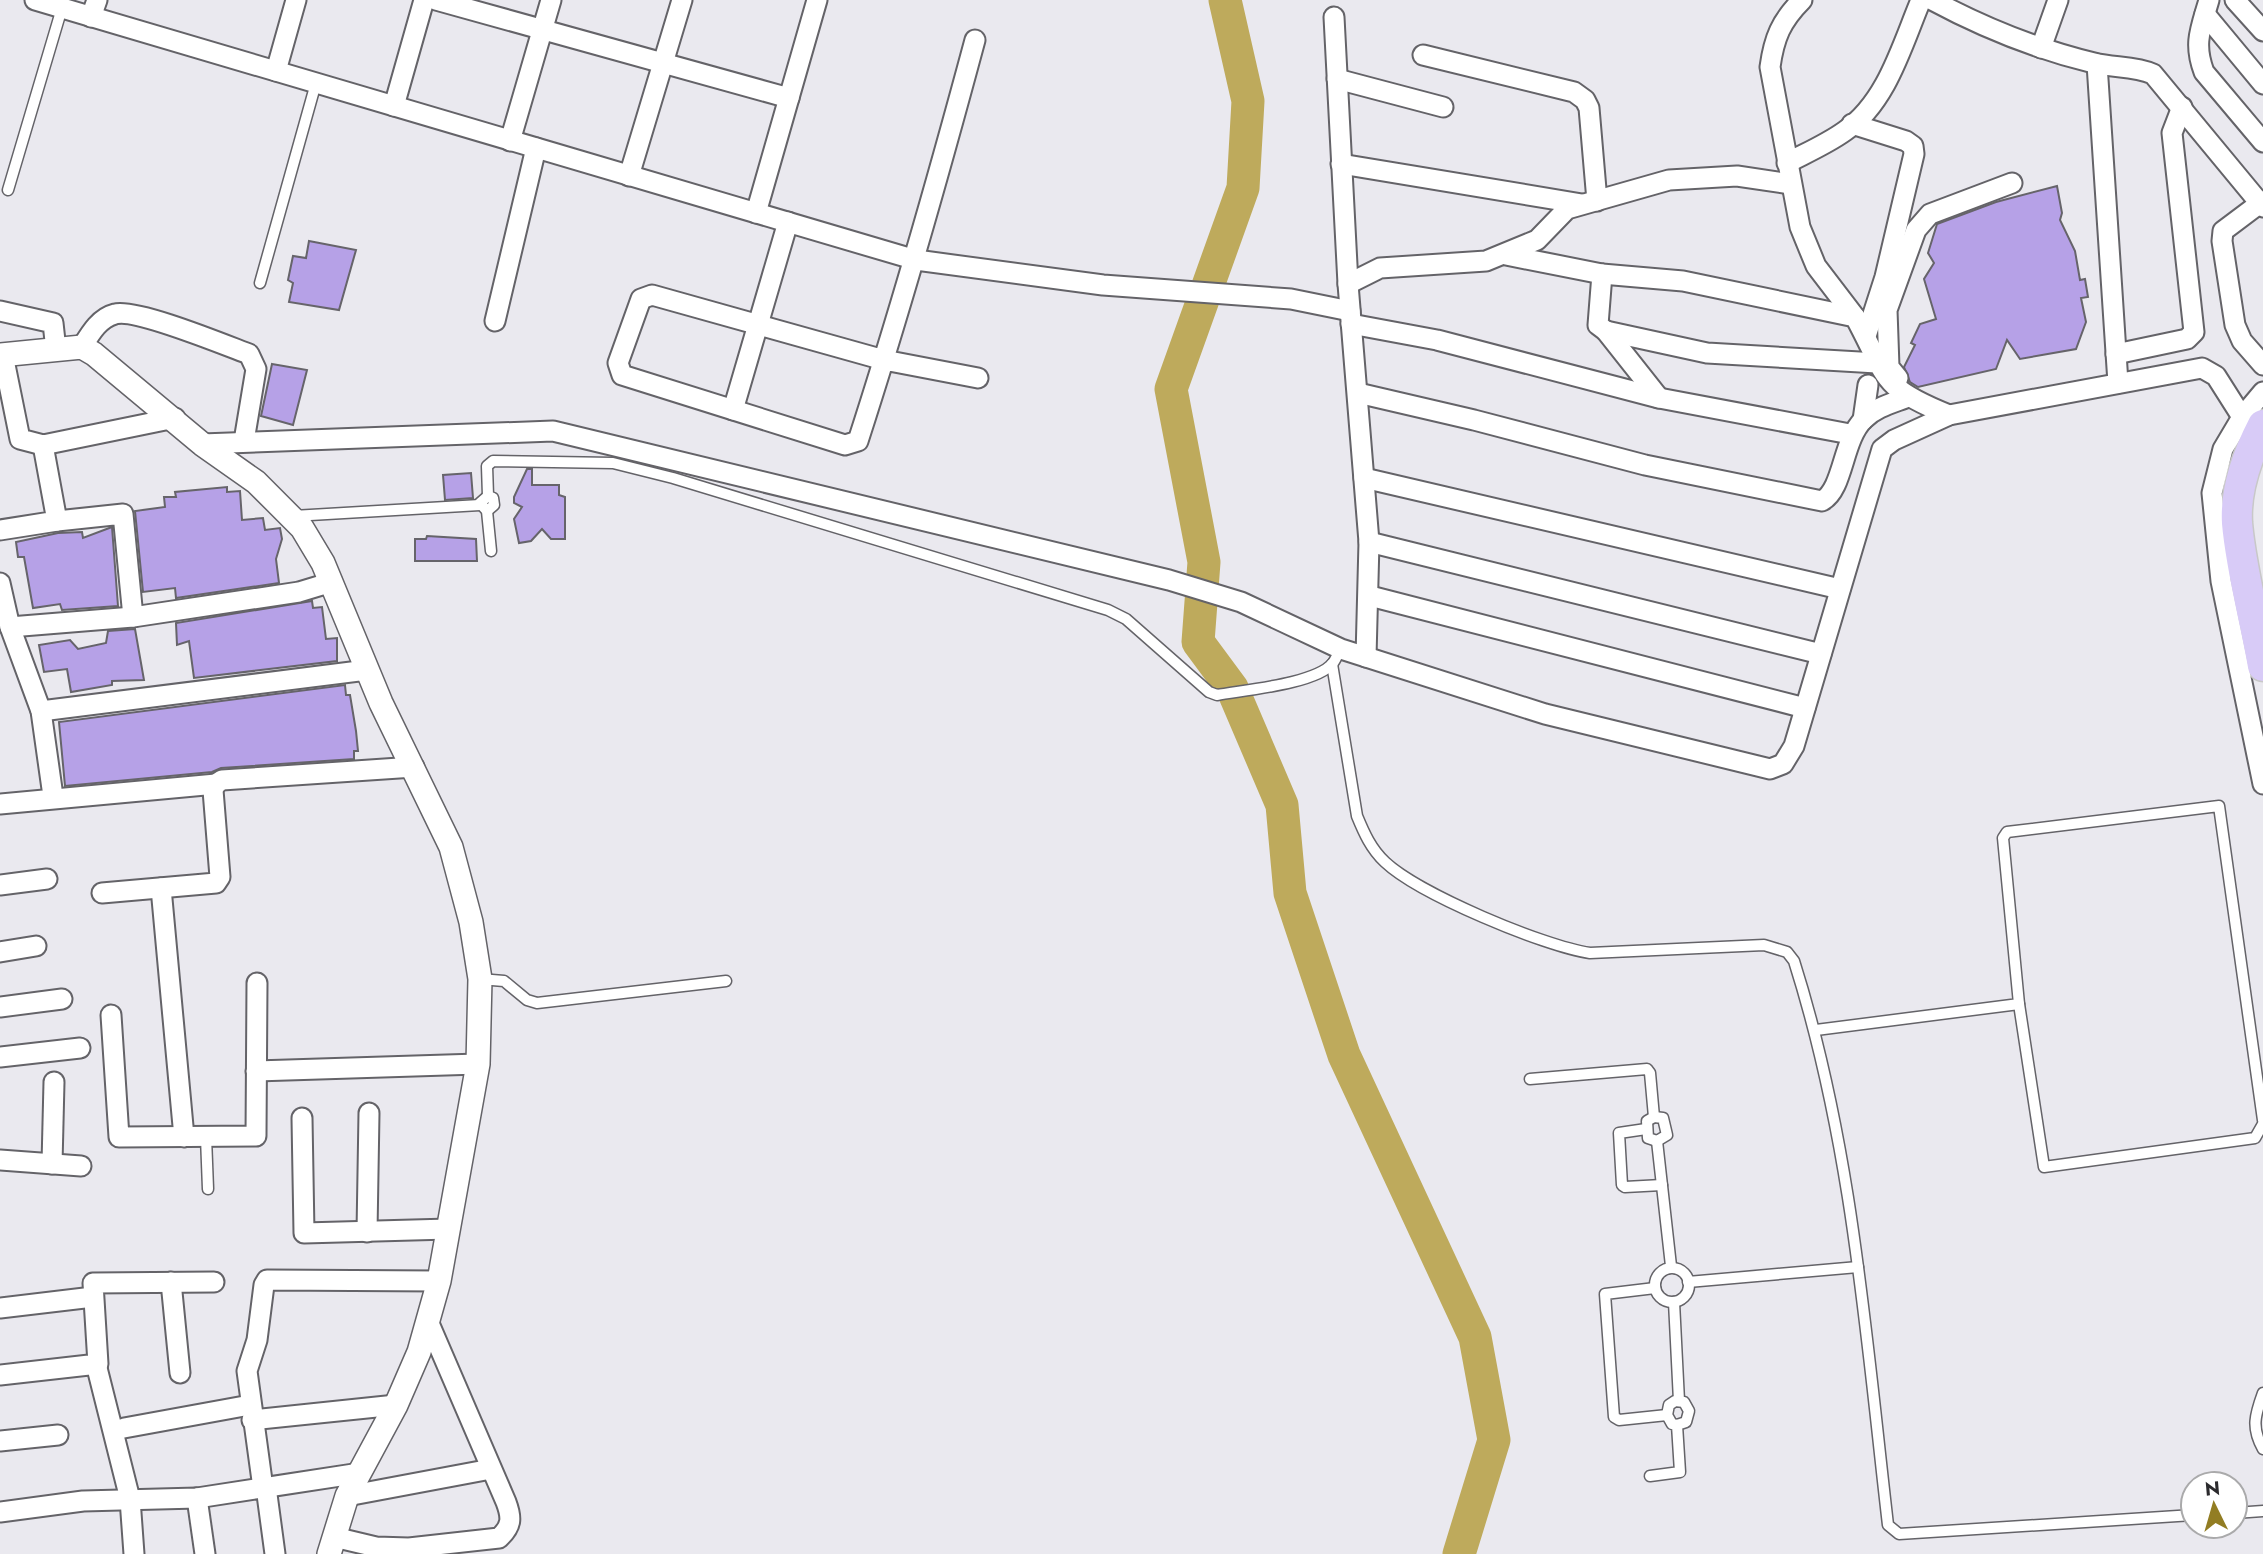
<svg xmlns="http://www.w3.org/2000/svg" width="2263" height="1554" viewBox="0 0 2263 1554" font-family="Jost,sans-serif">
	<style>
		.lines { fill: none; stroke-linecap: round; stroke-linejoin: round }
		.river { stroke: #beaa5c; stroke-width: 33 }
		.building { fill: #b6a1e7; stroke: #66646a; stroke-width: 2 }
		.service-casing { stroke: #646368; stroke-width: 13 }
		.minor-casing { stroke: #646368; stroke-width: 23 }
		.tertiary-casing { stroke: #646368; stroke-width: 26 }
		.primary-casing { stroke: #c8c8c8; stroke-width: 33 }
		.service { stroke: #fff; stroke-width: 10 }
		.minor { stroke: #fff; stroke-width: 19 }
		.tertiary { stroke: #fff; stroke-width: 23 }
		.primary { stroke: #d8cbf7; stroke-width: 30 }
	</style>
	<rect width="100%" height="100%" fill="#eae9ef"/>
	<g class="lines">
		<path class="river" d="M 1225,0 L 1248,101 L 1243,188 L 1171,389 L 1204,562 L 1198,642 L 1232,688 L 1282,805 L 1290,893 L 1344,1055 L 1475,1337 L 1494,1440 L 1459,1554"/>
	</g>
	<g class="building">
		<path d="M 2057,186 L 2062,213 L 2060,220 L 2075,251 L 2080,280 L 2085,279 L 2088,297 L 2081,298 L 2086,322 L 2076,349 L 2020,359 L 2007,340 L 1996,369 L 1918,387 L 1910,382 L 1904,367 L 1915,345 L 1911,343 L 1920,324 L 1936,319 L 1924,279 L 1934,263 L 1928,253 L 1937,224 L 1996,202 Z"/>
		<path d="M 309,241 L 356,250 L 339,310 L 289,302 L 293,283 L 288,280 L 293,256 L 306,258 Z"/>
		<path d="M 272,364 L 307,370 L 293,425 L 261,416 Z"/>
		<path d="M 527,469 L 532,469 L 532,485 L 559,485 L 559,495 L 565,497 L 565,539 L 551,539 L 542,529 L 531,541 L 519,543 L 514,519 L 522,507 L 514,503 L 514,497 Z"/>
		<path d="M 471,473 L 473,498 L 445,500 L 443,475 Z"/>
		<path d="M 227,487 L 227,492 L 240,491 L 242,520 L 263,518 L 265,530 L 280,528 L 282,539 L 276,559 L 279,583 L 176,598 L 175,588 L 143,592 L 135,511 L 165,507 L 164,497 L 176,497 L 175,492 Z"/>
		<path d="M 112,527 L 118,606 L 62,610 L 60,604 L 33,608 L 24,557 L 18,557 L 16,542 L 58,533 L 82,532 L 83,538 Z"/>
		<path d="M 427,536 L 476,539 L 477,561 L 415,561 L 415,539 L 426,539 Z"/>
		<path d="M 312,601 L 313,608 L 322,607 L 326,639 L 337,638 L 337,661 L 194,678 L 189,641 L 177,645 L 176,623 Z"/>
		<path d="M 135,629 L 144,680 L 112,681 L 112,685 L 71,692 L 67,669 L 44,672 L 39,645 L 70,640 L 78,649 L 106,643 L 108,631 Z"/>
		<path d="M 345,685 L 346,695 L 350,695 L 356,731 L 358,751 L 354,751 L 354,759 L 221,768 L 212,772 L 65,786 L 59,722 Z"/>
	</g>
	<g class="lines">
		<g class="service-casing">
			<g id="service">
				<path d="M 8,190 L 62,8"/>
				<path d="M 260,283 L 316,83"/>
				<path d="M 488,496 L 480,503 L 487,511 L 491,551"/>
				<path d="M 487,511 L 494,505 L 493,498 L 488,496 L 487,466 L 493,461 L 613,463 L 673,478 L 1108,610 L 1126,619 L 1209,692 L 1217,695 C 1244,690 1316,684 1333,663 C 1336,659 1338,653 1341,649"/>
				<path d="M 293,516 L 480,505"/>
				<path d="M 1332,664 L 1357,816 C 1364,833 1371,849 1385,862 C 1419,894 1543,946 1590,953 L 1764,945 L 1787,952 L 1794,961 C 1852,1144 1866,1336 1888,1525 L 1899,1534 L 2193,1515"/>
				<path d="M 480,979 L 504,981 L 527,1000 L 537,1003 L 726,981"/>
				<path d="M 2019,1004 L 2044,1167 L 2255,1138 L 2263,1124"/>
				<path d="M 1816,1030 L 2019,1004 L 2003,838 L 2007,832 L 2219,806 L 2263,1120"/>
				<path d="M 1530,1079 L 1647,1069 L 1650,1073 L 1654,1117"/>
				<path d="M 1654,1117 L 1663,1118 L 1667,1135 L 1657,1141"/>
				<path d="M 1654,1117 L 1647,1121 L 1648,1138 L 1657,1141"/>
				<path d="M 1646,1129 L 1619,1133 L 1622,1185 L 1625,1187 L 1662,1185"/>
				<path d="M 206,1137 L 208,1189"/>
				<path d="M 1657,1141 L 1671,1266"/>
				<circle cx="1672" cy="1285" r="17"/>
				<path d="M 1688,1282 L 1858,1267"/>
				<path d="M 1655,1288 L 1605,1294 L 1614,1417 L 1619,1420 L 1667,1415"/>
				<path d="M 1674,1302 L 1679,1401"/>
				<path d="M 2263,1393 C 2255,1415 2251,1428 2263,1449"/>
				<path d="M 1650,1476 L 1680,1472 L 1677,1425 L 1672,1424 L 1667,1415 L 1669,1405 L 1675,1401 L 1684,1402 L 1689,1411 L 1686,1422 L 1677,1425"/>
				<path d="M 2235,1513 L 2263,1511"/>
			</g>
		</g>
		<g class="minor-casing">
			<g id="minor">
				<path d="M 35,0 L 916,260 L 1103,285 L 1291,299 L 1350,311"/>
				<path d="M 436,0 L 789,98"/>
				<path d="M 1802,0 C 1781,21 1774,38 1770,67 L 1800,227 L 1816,266 L 1855,317"/>
				<path d="M 1932,0 C 1984,28 2036,49 2094,63 C 2113,68 2135,66 2153,74 L 2263,207"/>
				<path d="M 2209,0 C 2201,28 2193,43 2204,72 L 2263,142"/>
				<path d="M 2235,0 L 2263,31"/>
				<path d="M 2205,14 L 2263,84"/>
				<path d="M 91,17 L 97,0"/>
				<path d="M 1334,17 L 1348,284 L 1369,542 L 1366,657"/>
				<path d="M 975,40 C 939,174 901,308 858,441 L 845,445 L 622,375 L 618,363 L 641,299 L 652,295 L 884,360 L 978,378"/>
				<path d="M 2041,48 L 2058,0"/>
				<path d="M 1423,55 L 1574,92 L 1585,100 L 1589,108 L 1597,201"/>
				<path d="M 2097,64 L 2118,383"/>
				<path d="M 276,71 L 296,0"/>
				<path d="M 1337,79 L 1443,107"/>
				<path d="M 394,106 L 424,0"/>
				<path d="M 1852,124 L 1906,141 L 1913,146 L 1914,154 L 1885,277 L 1866,336"/>
				<path d="M 510,141 L 551,0"/>
				<path d="M 1787,163 C 1806,153 1827,144 1845,131 C 1887,102 1902,45 1921,0"/>
				<path d="M 1341,164 L 1582,204"/>
				<path d="M 629,176 L 682,0"/>
				<path d="M 2263,201 L 2223,231 L 2222,241 L 2235,325 L 2242,341 L 2263,365"/>
				<path d="M 756,213 L 817,0"/>
				<path d="M 1506,255 L 1602,274 L 1683,281 L 1855,317 C 1888,378 1879,387 1949,415"/>
				<path d="M 1602,274 L 1598,325 L 1606,331 L 1707,353 L 1877,363"/>
				<path d="M 1348,284 L 1380,268 L 1486,261 L 1537,240 L 1567,209 L 1669,180 L 1737,176 L 1791,184"/>
				<path d="M 0,311 L 53,323 L 56,350"/>
				<path d="M 495,321 L 536,148"/>
				<path d="M 1351,324 L 1437,340 L 1659,398 L 1850,434"/>
				<path d="M 1606,331 L 1659,398"/>
				<path d="M 82,347 C 90,334 99,318 115,314 C 135,308 225,345 249,354 L 256,369 L 244,441"/>
				<path d="M 2116,354 L 2187,339 L 2194,332 L 2172,133 L 2182,107"/>
				<path d="M 3,355 L 20,439 L 43,445 L 175,418"/>
				<path d="M 1898,378 L 1889,367 L 1887,310 L 1916,230 L 1930,214 L 2012,183"/>
				<path d="M 2263,392 L 2242,417 L 2223,449 L 2212,493 L 2221,581 L 2263,784"/>
				<path d="M 1358,393 L 1474,420 L 1645,465 L 1822,501 C 1844,489 1842,440 1864,419 C 1876,407 1893,403 1908,397"/>
				<path d="M 733,410 L 788,222"/>
				<path d="M 1863,420 L 1868,385"/>
				<path d="M 202,444 L 553,431 L 1169,580 L 1241,602 L 1341,649 L 1545,714 L 1770,769 L 1783,764 L 1794,746 L 1882,449 L 1894,440 L 1949,415 L 2202,368 L 2216,376 L 2242,417"/>
				<path d="M 1364,478 L 1840,589"/>
				<path d="M 57,521 L 123,514 L 133,617"/>
				<path d="M 0,530 L 57,521 L 43,445"/>
				<path d="M 1369,542 L 1821,654"/>
				<path d="M 0,583 L 10,627 L 41,711 L 52,789"/>
				<path d="M 1370,596 L 1805,708"/>
				<path d="M 10,627 L 133,617 L 299,592 L 332,582"/>
				<path d="M 41,711 L 367,670"/>
				<path d="M 0,804 L 216,784"/>
				<path d="M 0,885 L 47,879"/>
				<path d="M 161,888 L 184,1137"/>
				<path d="M 102,893 L 216,883 L 220,877 L 213,790 L 216,784 L 222,780 L 414,767"/>
				<path d="M 0,952 L 36,946"/>
				<path d="M 0,1007 L 62,999"/>
				<path d="M 111,1015 L 119,1137 L 256,1136 L 257,983"/>
				<path d="M 0,1057 L 80,1048"/>
				<path d="M 256,1071 L 478,1064"/>
				<path d="M 302,1118 L 304,1233 L 449,1229"/>
				<path d="M 0,1160 L 81,1166"/>
				<path d="M 52,1164 L 54,1082"/>
				<path d="M 367,1232 L 369,1113"/>
				<path d="M 171,1282 L 180,1373"/>
				<path d="M 0,1308 L 93,1297"/>
				<path d="M 96,1364 L 130,1499 L 134,1554"/>
				<path d="M 0,1375 L 98,1364 L 93,1283 L 214,1282"/>
				<path d="M 252,1420 L 396,1405"/>
				<path d="M 124,1428 L 250,1405"/>
				<path d="M 0,1441 L 58,1435"/>
				<path d="M 266,1487 L 275,1554"/>
				<path d="M 263,1488 L 247,1371 L 257,1340 L 264,1285 L 267,1280 L 439,1281"/>
				<path d="M 347,1496 L 491,1469"/>
				<path d="M 197,1498 L 205,1554"/>
				<path d="M 0,1512 L 83,1501 L 197,1498 L 360,1473"/>
				<path d="M 334,1537 L 376,1547 L 409,1548 L 499,1538 C 512,1526 512,1518 506,1502 L 428,1321"/>
			</g>
		</g>
		<g class="tertiary-casing">
			<path id="tertiary" d="M 0,355 L 82,347 L 94,354 L 202,444 L 256,482 L 302,528 L 323,563 L 381,703 L 451,847 L 471,922 L 480,979 L 478,1064 L 439,1281 L 419,1352 L 396,1405 L 347,1496 L 329,1554"/>
		</g>
		<g class="primary-casing">
			<path id="primary" d="M 2263,425 C 2248,454 2235,490 2237,523 C 2241,570 2255,619 2263,666"/>
		</g>
		<use href="#service" class="service"/>
		<use href="#minor" class="minor"/>
		<use href="#tertiary" class="tertiary"/>
		<use href="#primary" class="primary"/>
	</g>
	<g transform="translate(2214 1505) rotate(355)"><circle r="33" fill="#ffffff" stroke="#aaaaab" stroke-width="2"/>
	<path d="M0-5L12 26L0 18L-12 26Z" fill="#927d23"/>
	<text y="-10" font-size="19" font-weight="bold" text-anchor="middle" fill="#2b2a2d">N</text>
	</g>
</svg>
